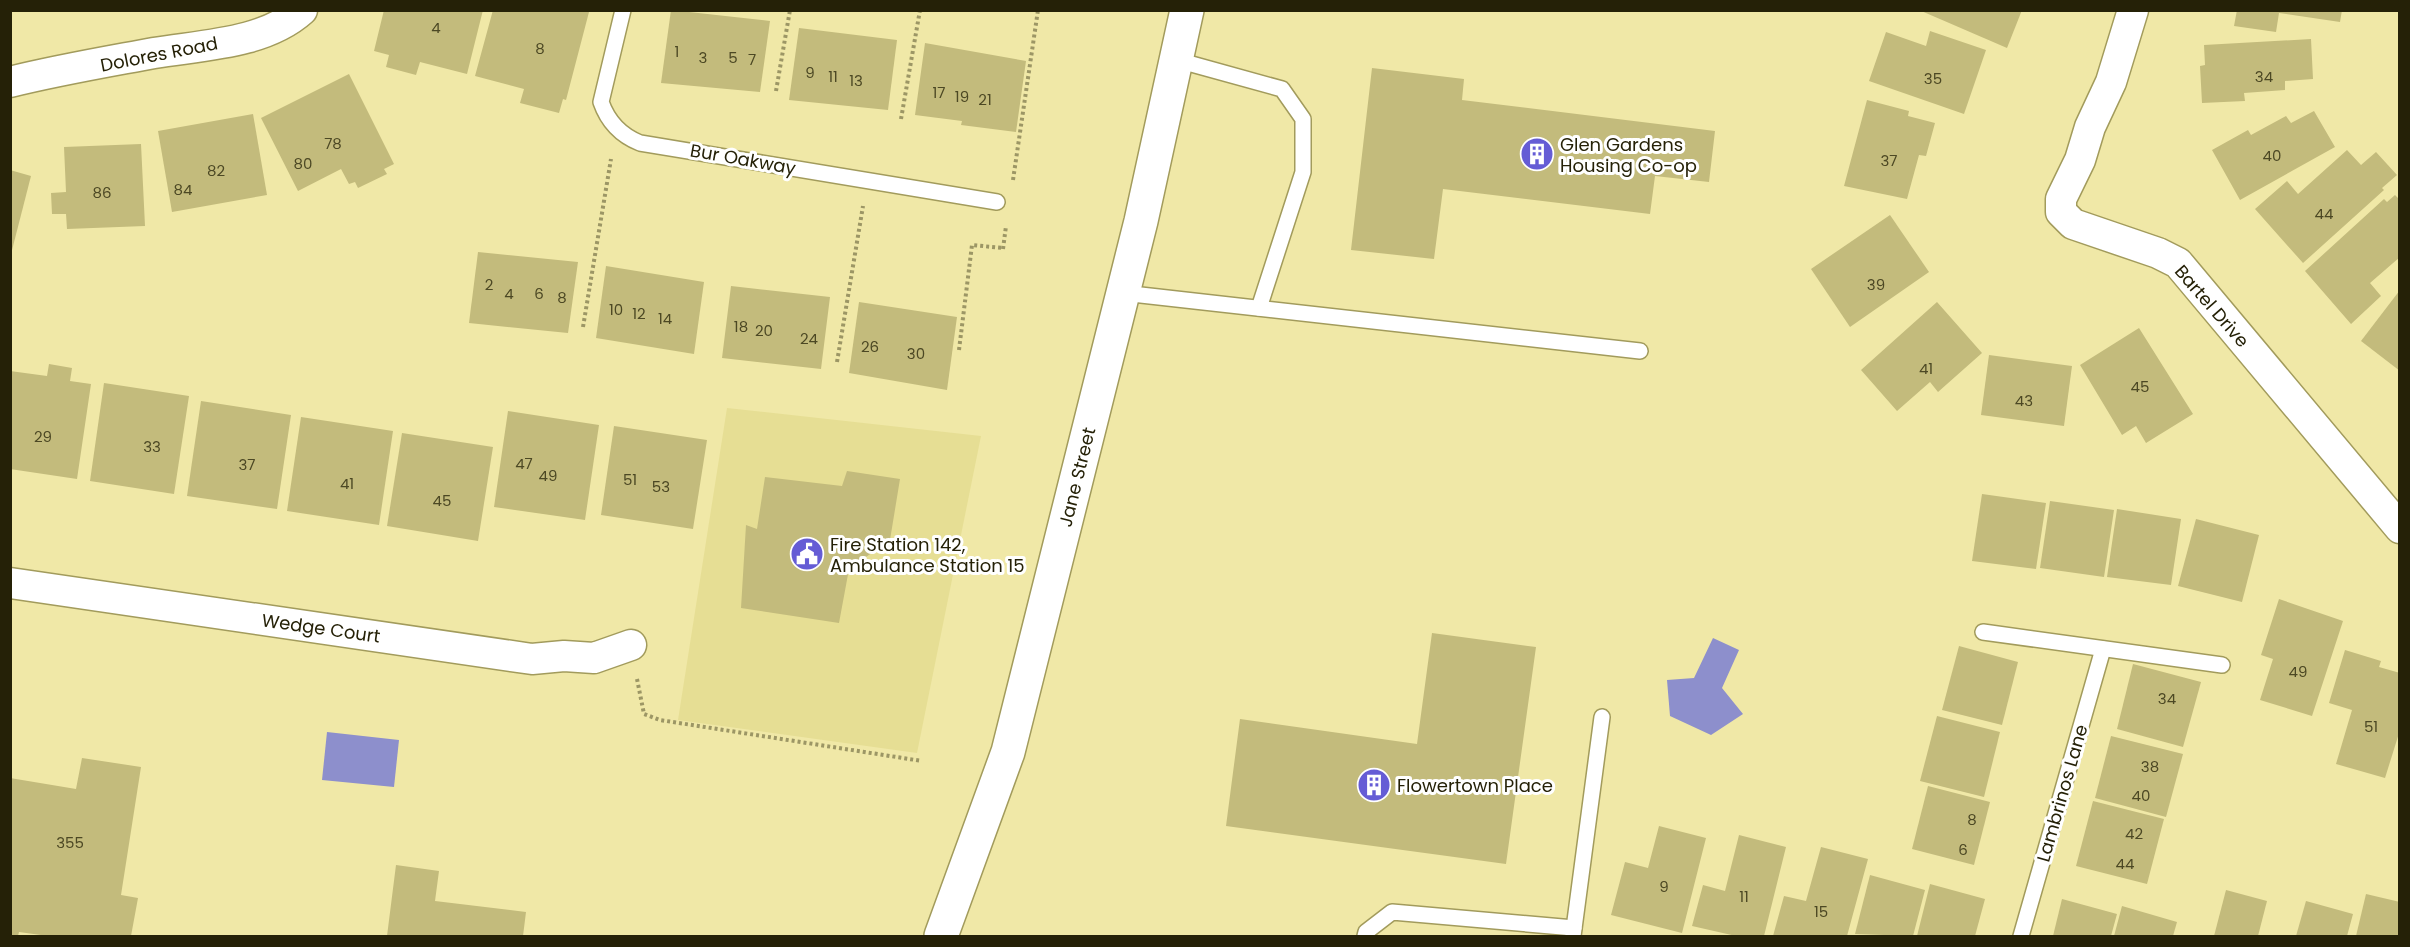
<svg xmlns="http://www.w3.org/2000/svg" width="2410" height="947" viewBox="0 0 2410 947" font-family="Poppins,sans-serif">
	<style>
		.built { fill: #e6de94 }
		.water { fill: #8d8fcc }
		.building { fill: #c3bb7c }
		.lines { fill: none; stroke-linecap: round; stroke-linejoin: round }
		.service-casing { stroke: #a29b5c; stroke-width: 18 }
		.minor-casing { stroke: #a29b5c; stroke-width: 33 }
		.secondary-casing { stroke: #a29b5c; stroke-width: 36 }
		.path { stroke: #9c9665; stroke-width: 4; stroke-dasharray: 3 3; stroke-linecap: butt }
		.service { stroke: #fff; stroke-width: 15 }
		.minor { stroke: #fff; stroke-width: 30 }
		.secondary { stroke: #fff; stroke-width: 33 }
		.labels { text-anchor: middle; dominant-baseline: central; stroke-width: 6; stroke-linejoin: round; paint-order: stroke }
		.number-label { font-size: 15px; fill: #4c4824 }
		.street-label { font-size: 18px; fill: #252107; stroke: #fff }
		.poi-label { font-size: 18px; fill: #252107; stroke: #fff; text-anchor: start }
	</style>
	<rect width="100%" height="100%" fill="#f0e8a7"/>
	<path class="built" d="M 727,408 L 981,436 L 917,753 L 678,720 Z"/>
	<g class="water">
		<path d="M 1713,638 L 1739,650 L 1722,688 L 1743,714 L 1711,735 L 1670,716 L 1667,680 L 1694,678 Z"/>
		<path d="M 327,732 L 399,740 L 394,787 L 322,780 Z"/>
	</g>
	<g class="building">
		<path d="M 384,10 L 483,10 L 467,74 L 420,62 L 416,75 L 386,67 L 389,55 L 374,51 Z"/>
		<path d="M 493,10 L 589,12 L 566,100 L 563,99 L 559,113 L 520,103 L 524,89 L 475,76 Z"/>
		<path d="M 671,10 L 770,21 L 760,92 L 661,83 Z"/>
		<path d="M 1919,10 L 2022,10 L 2007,48 Z"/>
		<path d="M 2237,10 L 2342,10 L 2340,22 L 2279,13 L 2276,32 L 2234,26 Z"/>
		<path d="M 799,28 L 897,40 L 888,110 L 789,100 Z"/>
		<path d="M 1930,31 L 1986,50 L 1964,114 L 1869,81 L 1886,32 L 1926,46 Z"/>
		<path d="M 2311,39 L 2313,79 L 2285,81 L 2285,90 L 2244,93 L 2245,101 L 2202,103 L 2200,66 L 2205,65 L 2204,45 Z"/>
		<path d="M 925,43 L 1026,61 L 1016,132 L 961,125 L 962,121 L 915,115 Z"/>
		<path d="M 1372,68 L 1464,79 L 1462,100 L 1715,131 L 1709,182 L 1655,176 L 1650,214 L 1443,189 L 1434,259 L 1351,250 Z"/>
		<path d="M 349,74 L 394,164 L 384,169 L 387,174 L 358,188 L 355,182 L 349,184 L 341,169 L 298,191 L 261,118 Z"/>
		<path d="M 1867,100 L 1909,111 L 1908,116 L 1935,123 L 1926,156 L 1919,155 L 1907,199 L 1844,186 Z"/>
		<path d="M 2314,111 L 2335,147 L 2240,200 L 2212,150 L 2248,130 L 2251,135 L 2286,116 L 2291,123 Z"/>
		<path d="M 253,114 L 267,195 L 172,212 L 158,131 Z"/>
		<path d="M 141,144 L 145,226 L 67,229 L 66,214 L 52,214 L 51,193 L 66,192 L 64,147 Z"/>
		<path d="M 2347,150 L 2361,165 L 2376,152 L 2397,175 L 2382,188 L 2384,190 L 2303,263 L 2255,209 L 2287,181 L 2298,194 Z"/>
		<path d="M 10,170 L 31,176 L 11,254 L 10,254 Z"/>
		<path d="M 2395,195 L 2400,200 L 2400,257 L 2370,283 L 2381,296 L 2351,324 L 2305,271 L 2384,199 L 2387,202 Z"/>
		<path d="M 1890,215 L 1929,272 L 1850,327 L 1811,269 Z"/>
		<path d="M 478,252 L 578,262 L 568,333 L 469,323 Z"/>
		<path d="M 606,266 L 704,282 L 694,354 L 596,338 Z"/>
		<path d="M 731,286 L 830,297 L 821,369 L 722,358 Z"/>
		<path d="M 2400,290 L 2400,371 L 2361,341 Z"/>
		<path d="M 859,302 L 957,317 L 947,390 L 849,373 Z"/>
		<path d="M 1937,302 L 1982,353 L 1938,392 L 1930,382 L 1897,411 L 1861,370 Z"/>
		<path d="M 2139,328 L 2193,414 L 2146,443 L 2136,426 L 2122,435 L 2080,365 Z"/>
		<path d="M 1989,355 L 2072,366 L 2064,426 L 1981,415 Z"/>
		<path d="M 49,364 L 72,368 L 70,381 L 91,384 L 77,479 L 10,469 L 10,371 L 47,376 Z"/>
		<path d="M 104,383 L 189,396 L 174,494 L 90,481 Z"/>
		<path d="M 201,401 L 291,415 L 277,509 L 187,496 Z"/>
		<path d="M 508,411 L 599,425 L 585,520 L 494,507 Z"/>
		<path d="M 301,417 L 393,431 L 379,525 L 287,511 Z"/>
		<path d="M 614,426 L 707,440 L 693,529 L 601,515 Z"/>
		<path d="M 402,433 L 493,447 L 478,541 L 387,526 Z"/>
		<path d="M 847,471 L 900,479 L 890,540 L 849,569 L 839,623 L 741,608 L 746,525 L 757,529 L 765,477 L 842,486 Z"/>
		<path d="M 1982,494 L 2046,503 L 2036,569 L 1972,561 Z"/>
		<path d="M 2050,501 L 2114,510 L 2104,577 L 2040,568 Z"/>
		<path d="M 2117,509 L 2181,519 L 2171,585 L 2107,577 Z"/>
		<path d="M 2196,519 L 2259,535 L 2242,602 L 2178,586 Z"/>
		<path d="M 2279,599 L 2343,621 L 2312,716 L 2260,700 L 2273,659 L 2261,655 Z"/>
		<path d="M 1432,633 L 1536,647 L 1506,864 L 1226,826 L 1240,719 L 1417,744 Z"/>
		<path d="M 1959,646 L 2018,662 L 2002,725 L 1942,710 Z"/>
		<path d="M 2345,650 L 2381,661 L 2379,667 L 2400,673 L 2400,730 L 2385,778 L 2336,764 L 2352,710 L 2329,703 Z"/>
		<path d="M 2133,664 L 2201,682 L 2183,747 L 2117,729 Z"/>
		<path d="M 1937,716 L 2000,732 L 1984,797 L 1920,781 Z"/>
		<path d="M 2111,736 L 2183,754 L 2166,817 L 2095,798 Z"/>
		<path d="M 82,758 L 141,767 L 121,895 L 138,898 L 131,936 L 48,936 L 19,932 L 18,936 L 10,936 L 10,778 L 76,789 Z"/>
		<path d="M 1928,786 L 1990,802 L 1974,865 L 1912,849 Z"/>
		<path d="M 2093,801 L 2164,819 L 2147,884 L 2076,866 Z"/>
		<path d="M 1659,826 L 1706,838 L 1682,933 L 1611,915 L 1625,862 L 1648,868 Z"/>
		<path d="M 1739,835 L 1786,847 L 1764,936 L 1736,936 L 1692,926 L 1703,885 L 1725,891 Z"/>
		<path d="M 1821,847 L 1868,859 L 1847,936 L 1773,936 L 1784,896 L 1806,901 Z"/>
		<path d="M 396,865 L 439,871 L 435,901 L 526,912 L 523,936 L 387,936 Z"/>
		<path d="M 1870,875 L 1925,890 L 1913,936 L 1855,934 Z"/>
		<path d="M 1930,884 L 1985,899 L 1975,936 L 1917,936 Z"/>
		<path d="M 2226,890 L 2267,901 L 2258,936 L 2214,936 Z"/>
		<path d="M 2366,894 L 2400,902 L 2400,936 L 2356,936 Z"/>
		<path d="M 2062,899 L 2117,914 L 2111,936 L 2053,936 Z"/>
		<path d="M 2306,901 L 2353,914 L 2347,936 L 2296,936 Z"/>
		<path d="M 2122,906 L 2177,922 L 2173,936 L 2114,936 Z"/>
	</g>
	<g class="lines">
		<g class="service-casing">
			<g id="service">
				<path d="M 623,10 L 601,102 C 608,122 620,135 640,143 L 997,202"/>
				<path d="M 1177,60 L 1282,89 L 1303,119 L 1303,172 L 1259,308"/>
				<path d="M 1123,293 L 1640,351"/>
				<path d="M 1983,632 L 2222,665"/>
				<path d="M 1365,936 L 1366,932 L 1392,912 L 1574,928"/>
				<path d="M 1573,936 L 1602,717"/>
				<path d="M 2021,936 L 2103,649"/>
			</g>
		</g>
		<g class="minor-casing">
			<g id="minor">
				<path d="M 2133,10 L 2111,82 L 2090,127 L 2080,160 L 2061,199 L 2061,212 L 2073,224 L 2158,253 L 2178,263 L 2400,528"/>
				<path d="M 10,82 C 58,70 106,62 154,53 C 202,45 264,44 302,10"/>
				<path d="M 10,583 L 532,659 L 564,656 L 594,658 L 631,645"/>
			</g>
		</g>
		<g class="secondary-casing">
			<path id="secondary" d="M 941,936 L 1008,752 L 1141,221 L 1187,10"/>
		</g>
		<g class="path">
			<path d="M 776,91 L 790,10"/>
			<path d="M 901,119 L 920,10"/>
			<path d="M 1013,180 L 1038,10"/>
			<path d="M 1003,249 L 1006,226"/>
			<path d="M 583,327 L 611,159"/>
			<path d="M 959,350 L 972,245 L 1003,248"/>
			<path d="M 837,362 L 863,206"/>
			<path d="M 637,679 L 644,714 L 660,720 L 922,761"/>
		</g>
		<use href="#service" class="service"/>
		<use href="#minor" class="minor"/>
		<use href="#secondary" class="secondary"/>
	</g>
	<defs>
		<g id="building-disc" transform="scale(1.725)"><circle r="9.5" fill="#655cd5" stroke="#fff"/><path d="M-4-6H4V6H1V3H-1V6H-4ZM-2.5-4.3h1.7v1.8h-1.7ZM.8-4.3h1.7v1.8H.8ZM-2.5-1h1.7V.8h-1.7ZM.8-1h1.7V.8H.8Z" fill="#fff"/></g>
		<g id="civic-disc" transform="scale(1.725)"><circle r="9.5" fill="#655cd5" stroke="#fff"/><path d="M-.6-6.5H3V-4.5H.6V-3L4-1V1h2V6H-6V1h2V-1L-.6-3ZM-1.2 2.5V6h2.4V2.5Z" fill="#fff"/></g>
	</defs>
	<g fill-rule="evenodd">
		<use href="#building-disc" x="1537" y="154"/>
		<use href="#civic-disc" x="807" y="554"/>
		<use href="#building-disc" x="1374" y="785"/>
	</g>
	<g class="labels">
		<g class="number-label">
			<text x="436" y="27">4</text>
			<text x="540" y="48">8</text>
			<text x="677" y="51">1</text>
			<text x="703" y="57">3</text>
			<text x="733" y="57">5</text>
			<text x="752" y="59">7</text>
			<text x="810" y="72">9</text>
			<text x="833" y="76">11</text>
			<text x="2264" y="76">34</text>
			<text x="1933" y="78">35</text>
			<text x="856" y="80">13</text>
			<text x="939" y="92">17</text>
			<text x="962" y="96">19</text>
			<text x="985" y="99">21</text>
			<text x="333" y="143">78</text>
			<text x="2272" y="155">40</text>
			<text x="1889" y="160">37</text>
			<text x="303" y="163">80</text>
			<text x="216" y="170">82</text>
			<text x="183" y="189">84</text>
			<text x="102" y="192">86</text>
			<text x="2324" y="213">44</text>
			<text x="489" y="284">2</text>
			<text x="1876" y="284">39</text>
			<text x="509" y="293">4</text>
			<text x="539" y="293">6</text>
			<text x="562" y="297">8</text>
			<text x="616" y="309">10</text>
			<text x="639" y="313">12</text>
			<text x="665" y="318">14</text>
			<text x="741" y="326">18</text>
			<text x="764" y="330">20</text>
			<text x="809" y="338">24</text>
			<text x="870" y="346">26</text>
			<text x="916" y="353">30</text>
			<text x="1926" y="368">41</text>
			<text x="2140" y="386">45</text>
			<text x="2024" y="400">43</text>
			<text x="43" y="436">29</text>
			<text x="152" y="446">33</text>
			<text x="524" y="463">47</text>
			<text x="247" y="464">37</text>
			<text x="548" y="475">49</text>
			<text x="630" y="479">51</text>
			<text x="347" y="483">41</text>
			<text x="661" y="486">53</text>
			<text x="442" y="500">45</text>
			<text x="2298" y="671">49</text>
			<text x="2167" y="698">34</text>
			<text x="2371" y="726">51</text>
			<text x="2150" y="766">38</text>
			<text x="2141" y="795">40</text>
			<text x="1972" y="819">8</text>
			<text x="2134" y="833">42</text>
			<text x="70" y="842">355</text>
			<text x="1963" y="849">6</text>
			<text x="2125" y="863">44</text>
			<text x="1664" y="886">9</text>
			<text x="1744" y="896">11</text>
			<text x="1821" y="911">15</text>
		</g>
		<g class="street-label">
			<text transform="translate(159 54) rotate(-11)">Dolores Road</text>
			<text transform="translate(743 159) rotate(10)">Bur Oakway</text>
			<text transform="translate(2212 306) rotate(49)">Bartel Drive</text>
			<text transform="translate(1077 477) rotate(-76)">Jane Street</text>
			<text transform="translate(321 628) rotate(8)">Wedge Court</text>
			<text transform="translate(2062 793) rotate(-74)">Lambrinos Lane</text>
		</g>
		<g class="poi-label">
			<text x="1560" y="144">Glen Gardens<tspan x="1560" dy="21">Housing Co-op</tspan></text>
			<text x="830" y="544">Fire Station 142,<tspan x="830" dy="21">Ambulance Station 15</tspan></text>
			<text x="1397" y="785">Flowertown Place</text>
		</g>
	</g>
	<rect width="2410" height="947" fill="none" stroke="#252107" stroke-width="24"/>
</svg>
